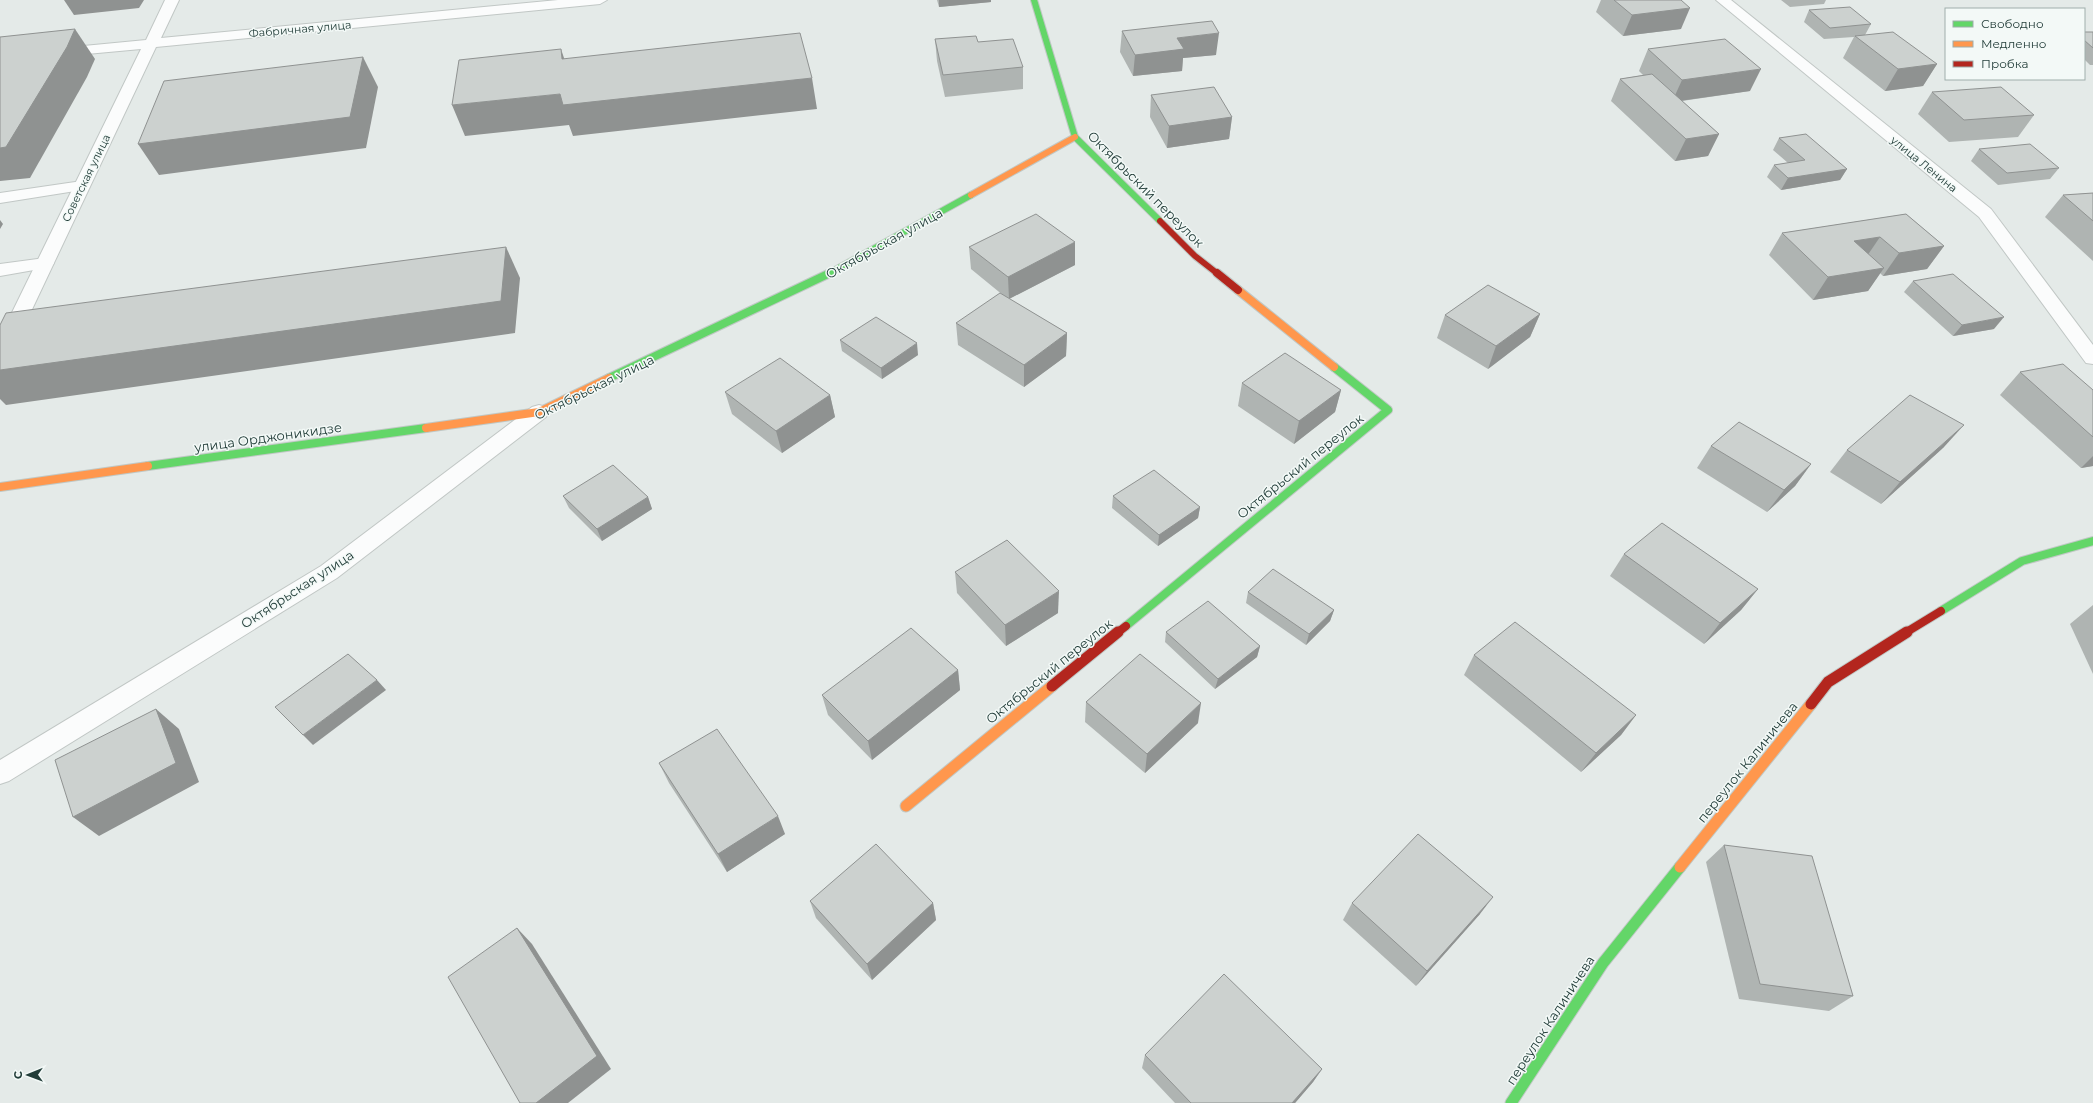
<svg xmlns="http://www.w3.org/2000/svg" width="2093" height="1103" viewBox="0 0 2093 1103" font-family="Montserrat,sans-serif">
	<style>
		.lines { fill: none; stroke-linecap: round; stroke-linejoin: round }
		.lane-casing { stroke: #c1c7c5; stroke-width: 2 }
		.street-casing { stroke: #c1c7c5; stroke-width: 2 }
		.fast-far2-casing { stroke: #c0c8c5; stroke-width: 8 }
		.fast-far1-casing { stroke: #c0c8c5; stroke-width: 10 }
		.fast-casing { stroke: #c0c8c5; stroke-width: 13 }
		.slow-far2-casing { stroke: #c0c8c5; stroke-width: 8 }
		.slow-far1-casing { stroke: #c0c8c5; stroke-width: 10 }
		.slow-casing { stroke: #c0c8c5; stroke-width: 13 }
		.jam-far2-casing { stroke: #c0c8c5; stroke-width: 8 }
		.jam-far1-casing { stroke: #c0c8c5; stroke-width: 10 }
		.jam-casing { stroke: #c0c8c5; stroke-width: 13 }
		.lane { fill: #fbfcfc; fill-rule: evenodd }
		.street { fill: #fbfcfc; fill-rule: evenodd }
		.fast-far2 { stroke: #63d668; stroke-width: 6 }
		.fast-far1 { stroke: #63d668; stroke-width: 8 }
		.fast { stroke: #63d668; stroke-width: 11 }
		.slow-far2 { stroke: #ff974d; stroke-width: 6 }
		.slow-far1 { stroke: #ff974d; stroke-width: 8 }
		.slow { stroke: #ff974d; stroke-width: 11 }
		.jam-far2 { stroke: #b3261e; stroke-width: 6 }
		.jam-far1 { stroke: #b3261e; stroke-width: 8 }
		.jam { stroke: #b3261e; stroke-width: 11 }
		.wall { fill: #afb4b2 }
		.shaded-wall { fill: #8f9291 }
		.building { fill: #ccd1cf; stroke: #8f9291 }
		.labels { text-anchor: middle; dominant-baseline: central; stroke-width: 3; stroke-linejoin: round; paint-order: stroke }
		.far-street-label { font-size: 11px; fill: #223d39; stroke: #f3f9f7 }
		.street-label { font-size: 13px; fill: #223d39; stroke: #f3f9f7 }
	</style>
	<rect width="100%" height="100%" fill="#e4eae8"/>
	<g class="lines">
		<g class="lane-casing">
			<g id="lane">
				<path d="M 82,181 L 88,183 L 90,186 L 88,189 L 0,203 L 0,193 Z"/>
				<path d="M 45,258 L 51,259 L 54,263 L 51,267 L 0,276 L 0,264 Z"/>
			</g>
		</g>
		<g class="street-casing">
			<g id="street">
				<path d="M 165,0 L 179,0 L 161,38 L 558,0 L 607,0 L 600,4 L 156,47 L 10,356 L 7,361 L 0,362 L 0,337 L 141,49 L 0,62 L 0,54 L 146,40 Z"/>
				<path d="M 1716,0 L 1731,0 L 1991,209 L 2093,345 L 2093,364 L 2086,363 L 1979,217 Z"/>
				<path d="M 539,405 L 546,407 L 549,412 L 546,417 L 337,578 L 9,781 L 0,784 L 0,760 L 321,566 L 532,407 Z"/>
			</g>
		</g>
		<g class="fast-far2-casing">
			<g id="fast-far2">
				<path d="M 1034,0 L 1075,137 L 1160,221"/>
				<path d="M 828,274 L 971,195"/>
			</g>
		</g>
		<g class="fast-far1-casing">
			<g id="fast-far1">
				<path d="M 609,378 L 830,273"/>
				<path d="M 148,466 L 426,428"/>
				<path d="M 1941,611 L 2022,561 L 2093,541"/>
				<path d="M 1126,626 L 1388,410 L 1334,367"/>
			</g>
		</g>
		<g class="fast-casing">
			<path id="fast" d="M 1511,1103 L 1603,963 L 1680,867"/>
		</g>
		<g class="slow-far2-casing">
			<path id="slow-far2" d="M 971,195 L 1075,137"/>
		</g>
		<g class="slow-far1-casing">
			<g id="slow-far1">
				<path d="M 1238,290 L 1334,367"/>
				<path d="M 426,428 L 539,412 L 609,378"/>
				<path d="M 0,487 L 148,466"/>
			</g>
		</g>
		<g class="slow-casing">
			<g id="slow">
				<path d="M 906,806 L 1052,686"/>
				<path d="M 1680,867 L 1811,704"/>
			</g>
		</g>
		<g class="jam-far2-casing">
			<path id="jam-far2" d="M 1160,221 L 1195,256 L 1218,274"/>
		</g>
		<g class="jam-far1-casing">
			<g id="jam-far1">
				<path d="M 1217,273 L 1238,290"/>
				<path d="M 1117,633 L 1126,626"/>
				<path d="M 1905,633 L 1941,611"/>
			</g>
		</g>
		<g class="jam-casing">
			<g id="jam">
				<path d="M 1052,686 L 1118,632"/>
				<path d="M 1811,704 L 1828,682 L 1907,632"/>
			</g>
		</g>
		<use href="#lane" class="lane"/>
		<use href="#street" class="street"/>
		<use href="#fast-far2" class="fast-far2"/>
		<use href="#fast-far1" class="fast-far1"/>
		<use href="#fast" class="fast"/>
		<use href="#slow-far2" class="slow-far2"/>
		<use href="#slow-far1" class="slow-far1"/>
		<use href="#slow" class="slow"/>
		<use href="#jam-far2" class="jam-far2"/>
		<use href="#jam-far1" class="jam-far1"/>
		<use href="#jam" class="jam"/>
	</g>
	<g class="wall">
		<path d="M 937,0 L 991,0 L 991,2 L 939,7 Z"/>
		<path d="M 1601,0 L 1681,0 L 1681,29 L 1623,36 L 1596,12 Z"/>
		<path d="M 1781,0 L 1826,0 L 1824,4 L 1790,7 Z"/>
		<path d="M 1809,10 L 1871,24 L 1865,35 L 1937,64 L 1923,86 L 1885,91 L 1843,58 L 1854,37 L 1824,39 L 1804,22 Z"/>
		<path d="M 1122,31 L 1216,55 L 1183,58 L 1182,71 L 1133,76 L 1120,52 Z"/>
		<path d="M 2084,32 L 2093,32 L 2093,65 L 2090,65 L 2084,59 Z"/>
		<path d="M 935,39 L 1023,67 L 1023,89 L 945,97 L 937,61 Z"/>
		<path d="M 1648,49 L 1750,91 L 1682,101 L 1719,134 L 1708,156 L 1675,161 L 1611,101 L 1620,79 L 1643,75 L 1639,71 Z"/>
		<path d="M 1932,92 L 2034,115 L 2018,137 L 1949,142 L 1918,114 Z"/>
		<path d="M 1151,95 L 1232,117 L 1229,139 L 1167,148 L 1150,117 Z"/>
		<path d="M 1779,138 L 1847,169 L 1840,180 L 1781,190 L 1767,177 L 1774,165 L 1788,163 L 1773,150 Z"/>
		<path d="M 1979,149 L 2059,168 L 2050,179 L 1998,185 L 1971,161 Z"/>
		<path d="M 2093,193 L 2093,261 L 2045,217 L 2063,195 Z"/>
		<path d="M 1906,214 L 1944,246 L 1927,269 L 1883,276 L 1880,273 L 1868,291 L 1813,300 L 1769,255 L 1782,233 Z"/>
		<path d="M 969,247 L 1075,265 L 1009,299 L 1067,333 L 1066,356 L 1024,387 L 958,345 L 956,323 L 1004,296 L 971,269 Z"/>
		<path d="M 1913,281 L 1994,329 L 1953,336 L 1904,292 Z"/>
		<path d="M 1540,314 L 1530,337 L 1488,369 L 1437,338 L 1445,315 Z"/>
		<path d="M 840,340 L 918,355 L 882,379 L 842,351 Z"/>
		<path d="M 2020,372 L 2093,390 L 2093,466 L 2081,468 L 2000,395 Z"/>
		<path d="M 1242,383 L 1341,390 L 1335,412 L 1294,444 L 1238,406 Z"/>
		<path d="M 725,392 L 830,395 L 835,417 L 782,453 L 732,414 Z"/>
		<path d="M 1711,446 L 1811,464 L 1795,486 L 1767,512 L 1697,468 Z"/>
		<path d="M 1944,447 L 1881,504 L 1830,472 L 1847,450 Z"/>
		<path d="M 563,496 L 648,497 L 652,509 L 602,541 L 569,508 Z"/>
		<path d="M 1113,496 L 1200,507 L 1198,518 L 1158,546 L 1112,508 Z"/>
		<path d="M 1624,554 L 1758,589 L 1741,610 L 1704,644 L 1610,576 Z"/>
		<path d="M 955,572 L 1058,613 L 1006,646 L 957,593 Z"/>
		<path d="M 1248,592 L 1334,610 L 1330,621 L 1306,645 L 1246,603 Z"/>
		<path d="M 2093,605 L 2093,674 L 2070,624 Z"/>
		<path d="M 1166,632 L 1260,646 L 1257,657 L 1215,689 L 1165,642 Z"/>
		<path d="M 1474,655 L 1636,715 L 1621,735 L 1581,772 L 1464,675 Z"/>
		<path d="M 958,670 L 960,690 L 872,760 L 828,715 L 822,695 Z"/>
		<path d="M 1086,702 L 1198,723 L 1145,773 L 1085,722 Z"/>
		<path d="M 659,763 L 785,834 L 727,872 L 669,783 Z"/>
		<path d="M 1724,845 L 1853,996 L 1829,1011 L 1739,999 L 1706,862 Z"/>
		<path d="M 810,901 L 933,903 L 936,920 L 872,980 L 816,918 Z"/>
		<path d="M 1352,903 L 1480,914 L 1416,986 L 1343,920 Z"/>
		<path d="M 1145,1055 L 1322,1069 L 1313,1082 L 1295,1103 L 1175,1103 L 1142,1068 Z"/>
	</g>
	<g class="shaded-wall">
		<path d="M 64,0 L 144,0 L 139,8 L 74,15 Z"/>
		<path d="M 939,0 L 991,0 L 991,2 L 939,7 Z"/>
		<path d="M 1690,8 L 1681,29 L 1623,36 L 1632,15 Z"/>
		<path d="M 75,29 L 95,59 L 87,77 L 30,178 L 0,181 L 0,148 Z"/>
		<path d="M 1219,33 L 1216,55 L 1183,58 L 1182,71 L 1133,76 L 1135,55 L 1177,38 Z"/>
		<path d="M 561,49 L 571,79 L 562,59 Z"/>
		<path d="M 363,57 L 378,87 L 366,148 L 159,175 L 138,144 Z"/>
		<path d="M 1937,64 L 1923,86 L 1885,91 L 1898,69 Z"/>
		<path d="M 1761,69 L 1750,91 L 1672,102 L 1682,80 Z"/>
		<path d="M 812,78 L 817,109 L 573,136 L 569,125 L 465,136 L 452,105 L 560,94 Z"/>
		<path d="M 1232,117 L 1229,139 L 1167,148 L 1169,126 Z"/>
		<path d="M 1719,134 L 1708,156 L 1675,161 L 1686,139 Z"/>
		<path d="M 1847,169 L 1840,180 L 1781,190 L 1788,178 Z"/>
		<path d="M 0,220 L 3,224 L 0,229 Z"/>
		<path d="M 1880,237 L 1865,259 L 1854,241 Z"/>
		<path d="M 1075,242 L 1075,265 L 1009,299 L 1008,277 Z"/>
		<path d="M 1944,246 L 1927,269 L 1883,276 L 1899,253 Z"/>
		<path d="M 506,247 L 520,278 L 515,333 L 6,405 L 0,399 L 0,370 Z"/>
		<path d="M 1884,268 L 1868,291 L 1813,300 L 1828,277 Z"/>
		<path d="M 1540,314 L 1530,337 L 1488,369 L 1496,346 Z"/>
		<path d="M 2004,317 L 1994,329 L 1953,336 L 1962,325 Z"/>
		<path d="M 1067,333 L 1066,356 L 1024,387 L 1024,365 Z"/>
		<path d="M 917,343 L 918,355 L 882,379 L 881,368 Z"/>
		<path d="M 1341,390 L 1335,412 L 1294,444 L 1299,421 Z"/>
		<path d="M 830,395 L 835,417 L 782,453 L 776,431 Z"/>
		<path d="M 1964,425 L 1944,447 L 1881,504 L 1900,482 Z"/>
		<path d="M 2093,456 L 2093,466 L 2081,468 Z"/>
		<path d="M 1811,464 L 1795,486 L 1767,512 L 1784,490 Z"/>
		<path d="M 648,497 L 652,509 L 602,541 L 597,529 Z"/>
		<path d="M 1200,507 L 1198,518 L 1158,546 L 1159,535 Z"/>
		<path d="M 1758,589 L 1741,610 L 1704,644 L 1720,623 Z"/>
		<path d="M 1059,591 L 1058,613 L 1006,646 L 1005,625 Z"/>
		<path d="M 1334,610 L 1330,621 L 1306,645 L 1309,634 Z"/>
		<path d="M 1260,646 L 1257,657 L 1215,689 L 1218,679 Z"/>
		<path d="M 958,670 L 960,690 L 872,760 L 868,741 Z"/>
		<path d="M 377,680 L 386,690 L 313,745 L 303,735 Z"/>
		<path d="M 1201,703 L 1198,723 L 1145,773 L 1147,754 Z"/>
		<path d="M 156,709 L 179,729 L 199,782 L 99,836 L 73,817 Z"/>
		<path d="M 1636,715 L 1621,735 L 1581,772 L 1596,753 Z"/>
		<path d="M 778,816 L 785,834 L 727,872 L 718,854 Z"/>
		<path d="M 1493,897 L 1480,914 L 1416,986 L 1427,971 Z"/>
		<path d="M 933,903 L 936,920 L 872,980 L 867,964 Z"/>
		<path d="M 517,928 L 532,944 L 611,1069 L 568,1103 L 536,1103 Z"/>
		<path d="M 1322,1069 L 1313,1082 L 1295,1103 L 1292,1103 Z"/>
	</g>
	<g class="building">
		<path d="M 1614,0 L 1681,0 L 1690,8 L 1632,15 Z"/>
		<path d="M 1850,7 L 1871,24 L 1830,28 L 1809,10 Z"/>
		<path d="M 1212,21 L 1219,33 L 1177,38 L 1184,49 L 1135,55 L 1122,31 Z"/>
		<path d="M 75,29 L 67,47 L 6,147 L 0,148 L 0,37 Z"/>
		<path d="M 1893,32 L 1937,64 L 1898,69 L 1855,36 Z"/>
		<path d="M 2084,32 L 2093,32 L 2093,48 L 2084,40 Z"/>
		<path d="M 800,33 L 812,78 L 563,105 L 560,94 L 452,105 L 459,60 L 561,49 L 562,59 Z"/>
		<path d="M 976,36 L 978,42 L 1013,39 L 1023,67 L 943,75 L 935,39 Z"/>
		<path d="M 1725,39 L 1761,69 L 1682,80 L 1648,49 Z"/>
		<path d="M 363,57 L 350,117 L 138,144 L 164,81 Z"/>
		<path d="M 1652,74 L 1719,134 L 1686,139 L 1620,79 Z"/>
		<path d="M 1214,87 L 1232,117 L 1169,126 L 1151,95 Z"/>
		<path d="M 2001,87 L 2034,115 L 1964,120 L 1932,92 Z"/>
		<path d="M 1806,134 L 1847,169 L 1788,178 L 1774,165 L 1805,160 L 1779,138 Z"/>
		<path d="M 2030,144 L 2059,168 L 2007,173 L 1979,149 Z"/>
		<path d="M 2093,193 L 2093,221 L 2063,195 Z"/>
		<path d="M 1036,214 L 1075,242 L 1008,277 L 969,247 Z"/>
		<path d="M 1906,214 L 1944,246 L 1899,253 L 1880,237 L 1854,241 L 1884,268 L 1828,277 L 1782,233 Z"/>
		<path d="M 506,247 L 501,301 L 0,370 L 0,325 L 6,313 Z"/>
		<path d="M 1953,274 L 2004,317 L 1962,325 L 1913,281 Z"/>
		<path d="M 1488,285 L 1540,314 L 1496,346 L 1445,315 Z"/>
		<path d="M 1000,293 L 1067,333 L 1024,365 L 956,323 Z"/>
		<path d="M 876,317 L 917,343 L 881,368 L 840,340 Z"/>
		<path d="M 1285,353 L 1341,390 L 1299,421 L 1242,383 Z"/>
		<path d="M 780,358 L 830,395 L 776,431 L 725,392 Z"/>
		<path d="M 2063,364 L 2093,390 L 2093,437 L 2020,372 Z"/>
		<path d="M 1910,395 L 1964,425 L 1900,482 L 1847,450 Z"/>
		<path d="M 1739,422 L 1811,464 L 1784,490 L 1711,446 Z"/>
		<path d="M 613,465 L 648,497 L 597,529 L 563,496 Z"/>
		<path d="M 1154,470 L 1200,507 L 1159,535 L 1113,496 Z"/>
		<path d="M 1662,523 L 1758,589 L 1720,623 L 1624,554 Z"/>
		<path d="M 1007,540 L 1059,591 L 1005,625 L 955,572 Z"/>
		<path d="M 1273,569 L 1334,610 L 1309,634 L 1248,592 Z"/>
		<path d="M 1208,601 L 1260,646 L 1218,679 L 1166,632 Z"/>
		<path d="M 1515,622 L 1636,715 L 1596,753 L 1474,655 Z"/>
		<path d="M 911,628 L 958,670 L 868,741 L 822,695 Z"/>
		<path d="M 348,654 L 377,680 L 303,735 L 275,707 Z"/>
		<path d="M 1140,654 L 1201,703 L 1147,754 L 1086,702 Z"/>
		<path d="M 156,709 L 176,763 L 73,817 L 55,760 Z"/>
		<path d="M 717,729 L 778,816 L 718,854 L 659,763 Z"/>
		<path d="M 1418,834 L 1493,897 L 1427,971 L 1352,903 Z"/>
		<path d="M 876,844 L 933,903 L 867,964 L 810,901 Z"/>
		<path d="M 1724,845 L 1812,856 L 1853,996 L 1760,984 Z"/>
		<path d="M 517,928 L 597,1056 L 536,1103 L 520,1103 L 448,977 Z"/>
		<path d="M 1224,974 L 1322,1069 L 1292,1103 L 1191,1103 L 1145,1055 Z"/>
	</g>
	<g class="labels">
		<g class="far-street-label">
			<text transform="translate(300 29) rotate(-5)">Фабричная улица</text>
			<text transform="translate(1924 164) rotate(39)">улица Ленина</text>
			<text transform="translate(86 178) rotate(-64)">Советская улица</text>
		</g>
		<g class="street-label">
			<text transform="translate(1146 189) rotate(45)">Октябрьский переулок</text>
			<text transform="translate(884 243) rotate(-29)">Октябрьская улица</text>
			<text transform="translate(594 387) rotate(-26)">Октябрьская улица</text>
			<text transform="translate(268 437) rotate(-8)">улица Орджоникидзе</text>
			<text transform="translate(1300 466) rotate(-39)">Октябрьский переулок</text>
			<text transform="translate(297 589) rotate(-33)">Октябрьская улица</text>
			<text transform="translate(1049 671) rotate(-39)">Октябрьский переулок</text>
			<text transform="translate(1747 762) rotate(-51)">переулок Калиничева</text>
			<text transform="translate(1550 1020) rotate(-57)">переулок Калиничева</text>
		</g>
	</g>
	<rect x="1945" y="8" width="140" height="72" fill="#f3f9f7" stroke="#9faeab"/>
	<rect x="1953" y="21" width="20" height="6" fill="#63d668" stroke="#9faeab"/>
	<text x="1981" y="28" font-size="12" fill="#223d39">Свободно</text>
	<rect x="1953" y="41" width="20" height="6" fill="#ff974d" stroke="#9faeab"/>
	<text x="1981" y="48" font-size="12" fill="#223d39">Медленно</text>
	<rect x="1953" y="61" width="20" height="6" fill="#b3261e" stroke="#9faeab"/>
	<text x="1981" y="68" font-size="12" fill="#223d39">Пробка</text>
	<g transform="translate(28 1075) rotate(269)" stroke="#f3f9f7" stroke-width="3" paint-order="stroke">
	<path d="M0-3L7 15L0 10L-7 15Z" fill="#223d39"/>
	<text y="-6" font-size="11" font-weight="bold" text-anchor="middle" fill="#223d39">С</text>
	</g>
</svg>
